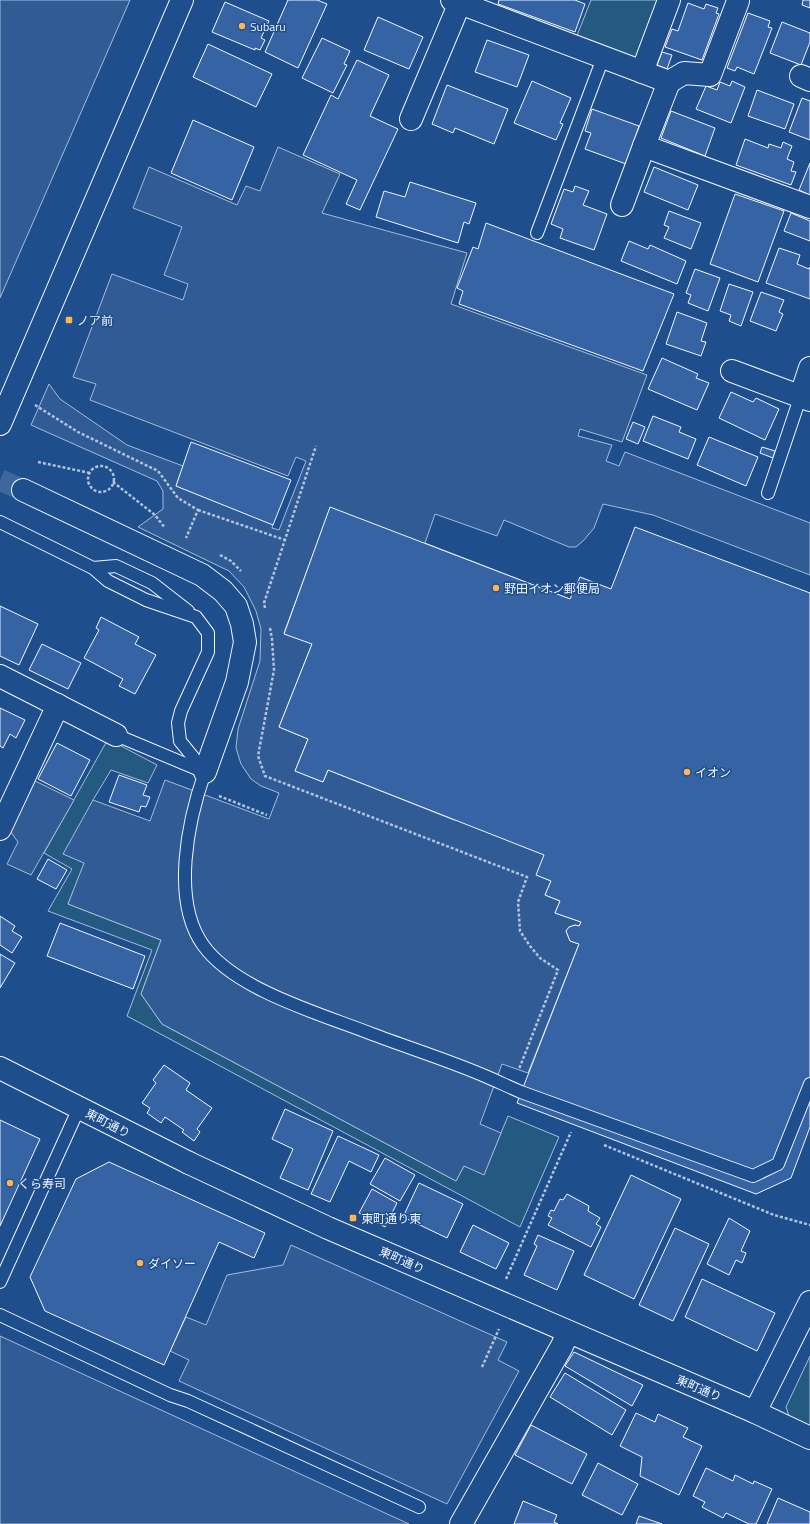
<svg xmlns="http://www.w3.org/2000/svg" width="810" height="1524" viewBox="0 0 810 1524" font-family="'Titillium Web','Noto Sans JP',sans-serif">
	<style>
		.green { fill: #245a82; stroke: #a8bbd7 }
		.parking { fill: #305b95; stroke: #a8bbd7; fill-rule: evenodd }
		.building { fill: #3563a3; stroke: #f2f6ff }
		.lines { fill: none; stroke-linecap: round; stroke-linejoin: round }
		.secondary-tunnel { stroke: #3f679d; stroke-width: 22; stroke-dasharray: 22 11; stroke-linecap: butt }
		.lane-casing { stroke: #f2f6ff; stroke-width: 14 }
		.street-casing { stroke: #f2f6ff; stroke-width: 24 }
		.secondary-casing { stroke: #f2f6ff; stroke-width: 24 }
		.path { stroke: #b3c4dc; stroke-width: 2.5; stroke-dasharray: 3 2; stroke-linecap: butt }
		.lane { stroke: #1f4e8c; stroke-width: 12 }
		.street { stroke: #1f4e8c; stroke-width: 22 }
		.secondary { stroke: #1f4e8c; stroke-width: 22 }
		.poi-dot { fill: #ffb74d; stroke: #1f4e8c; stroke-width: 1.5 }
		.labels { text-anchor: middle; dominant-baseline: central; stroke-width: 3; stroke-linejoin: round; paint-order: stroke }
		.poi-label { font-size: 12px; fill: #f2f6ff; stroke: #1f4e8c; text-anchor: start }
		.street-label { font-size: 12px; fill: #f2f6ff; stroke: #1f4e8c }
	</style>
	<rect width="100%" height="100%" fill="#1f4e8c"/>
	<g class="green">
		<path d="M 591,0 L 662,0 L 638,62 L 576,38 Z"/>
		<path d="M 108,739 L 157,765 L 148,783 L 111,770 L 93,800 L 85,863 L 68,904 L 161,940 L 141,994 L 162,1024 L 456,1181 L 464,1166 L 484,1174 L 508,1116 L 559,1137 L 520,1227 L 127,1016 L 152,950 L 48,911 L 72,869 L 44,853 Z"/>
		<path d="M 810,1356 L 810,1426 L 789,1416 L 786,1407 Z"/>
	</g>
	<g class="parking">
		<path d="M 0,0 L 130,0 L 0,298 Z"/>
		<path d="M 278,147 L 340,174 L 322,213 L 467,253 L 451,304 L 647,375 L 622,442 L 580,429 L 578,436 L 612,445 L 606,461 L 619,466 L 625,452 L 810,523 L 810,575 L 653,515 L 603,504 L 594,528 L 584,540 L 576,547 L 569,547 L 504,520 L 497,536 L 435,514 L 425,543 L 634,624 L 537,875 L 551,881 L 545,895 L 560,901 L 555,913 L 581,922 L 579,926 L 575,925 L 569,927 L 566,931 L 570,941 L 579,944 L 528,1073 L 502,1064 L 480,1124 L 501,1133 L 484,1175 L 464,1166 L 456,1181 L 162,1024 L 141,994 L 161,940 L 68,904 L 84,863 L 63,854 L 93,800 L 150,821 L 165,780 L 269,819 L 279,793 L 261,786 L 251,779 L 241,764 L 236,748 L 238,729 L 260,661 L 261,629 L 256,611 L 244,587 L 229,571 L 138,527 L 163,509 L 163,491 L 157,481 L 31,425 L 49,384 L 60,399 L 127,445 L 183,466 L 176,486 L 273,524 L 272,528 L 279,530 L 306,461 L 296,457 L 288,476 L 90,400 L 96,384 L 73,377 L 112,274 L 183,300 L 188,284 L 164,275 L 182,227 L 133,208 L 149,167 L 237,205 L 246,186 L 260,191 ZM 330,508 L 455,820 L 454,820 L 328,770 L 323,782 L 295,771 L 308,739 L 279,727 L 312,644 L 284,633 Z"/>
		<path d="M 35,781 L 74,800 L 31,875 L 7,864 L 18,842 L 10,831 Z"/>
		<path d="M 291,1245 L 507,1342 L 498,1360 L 519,1371 L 447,1504 L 179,1381 L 189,1360 L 170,1351 L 186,1317 L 206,1325 L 227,1275 L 283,1265 Z"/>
		<path d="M 0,1336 L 409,1524 L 0,1524 Z"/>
	</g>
	<g class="building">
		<path d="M 288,0 L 317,0 L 327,4 L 298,68 L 265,52 Z"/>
		<path d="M 499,0 L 575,0 L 585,4 L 575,32 L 498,4 Z"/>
		<path d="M 803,0 L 810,0 L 810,8 L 802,5 Z"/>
		<path d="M 225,2 L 269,21 L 261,38 L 265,40 L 260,50 L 255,48 L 255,50 L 212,32 Z"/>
		<path d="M 688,3 L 704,9 L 706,4 L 718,8 L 716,13 L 719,14 L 702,60 L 665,47 L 672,29 L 678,31 Z"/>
		<path d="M 748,13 L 770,21 L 768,27 L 772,28 L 754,74 L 737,67 L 735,71 L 727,68 Z"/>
		<path d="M 378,17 L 423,37 L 409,69 L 364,50 Z"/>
		<path d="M 782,22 L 810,33 L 810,42 L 801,65 L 770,53 Z"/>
		<path d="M 322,38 L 350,51 L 344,64 L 347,65 L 333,93 L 302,78 Z"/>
		<path d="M 487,40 L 529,55 L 517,87 L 475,72 Z"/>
		<path d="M 208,44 L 272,74 L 256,107 L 193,77 Z"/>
		<path d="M 662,52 L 672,55 L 667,69 L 657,65 Z"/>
		<path d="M 357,60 L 389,75 L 370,116 L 398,129 L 360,210 L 346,204 L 357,180 L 303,155 L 331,95 L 338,99 Z"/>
		<path d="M 532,81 L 571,98 L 560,123 L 563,124 L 556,140 L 514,123 Z"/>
		<path d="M 732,81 L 745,87 L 731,123 L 696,109 L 706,86 L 717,90 L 720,82 L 730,86 Z"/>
		<path d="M 447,85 L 508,109 L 494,144 L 455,128 L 453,133 L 432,124 Z"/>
		<path d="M 757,90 L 794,104 L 785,129 L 748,116 Z"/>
		<path d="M 802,98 L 810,101 L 810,140 L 789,132 Z"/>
		<path d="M 592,109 L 639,126 L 626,164 L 585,149 L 591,133 L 585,131 Z"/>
		<path d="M 671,111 L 715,128 L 705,156 L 661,138 Z"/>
		<path d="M 193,120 L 254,147 L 232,200 L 171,173 Z"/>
		<path d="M 745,139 L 768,148 L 769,144 L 781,148 L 783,142 L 792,146 L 787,159 L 794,162 L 791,171 L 796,172 L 791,185 L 736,165 Z"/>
		<path d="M 810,163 L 810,195 L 799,190 Z"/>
		<path d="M 654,167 L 698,185 L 688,210 L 644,192 Z"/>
		<path d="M 410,182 L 476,203 L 469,224 L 464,222 L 458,243 L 376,217 L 384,191 L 405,197 Z"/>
		<path d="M 575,186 L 589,191 L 583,205 L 607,214 L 594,250 L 560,238 L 563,229 L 551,224 L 564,189 L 573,192 Z"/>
		<path d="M 735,194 L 784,211 L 758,282 L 710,264 Z"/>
		<path d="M 669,211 L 701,223 L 691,249 L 664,238 L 669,227 L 664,225 Z"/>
		<path d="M 791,213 L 810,221 L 810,241 L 784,231 Z"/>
		<path d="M 486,223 L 674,294 L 643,371 L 459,304 L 463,291 L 457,288 L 473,247 L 478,249 Z"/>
		<path d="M 629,241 L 648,249 L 650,245 L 686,261 L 677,284 L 621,261 Z"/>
		<path d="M 779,248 L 800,255 L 797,264 L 809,269 L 810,267 L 810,299 L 766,283 Z"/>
		<path d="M 695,269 L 720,278 L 708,311 L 688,303 L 691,295 L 686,293 Z"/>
		<path d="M 729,284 L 753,292 L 741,326 L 729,321 L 731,315 L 720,311 Z"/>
		<path d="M 761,292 L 784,300 L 779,312 L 783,314 L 776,331 L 750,321 Z"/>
		<path d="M 677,312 L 707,323 L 701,341 L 706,342 L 701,356 L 666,344 Z"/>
		<path d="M 662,358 L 698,374 L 696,378 L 709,383 L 697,410 L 648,389 Z"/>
		<path d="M 731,392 L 753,402 L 756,398 L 779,409 L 765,440 L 719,418 Z"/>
		<path d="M 653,416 L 681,427 L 679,432 L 696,439 L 688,459 L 643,441 Z"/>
		<path d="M 633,422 L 645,427 L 638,444 L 626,439 Z"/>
		<path d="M 709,437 L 758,457 L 746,486 L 697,465 Z"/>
		<path d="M 191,442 L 291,480 L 273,525 L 176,486 Z"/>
		<path d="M 762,447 L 775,451 L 773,458 L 760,453 Z"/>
		<path d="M 330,507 L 570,599 L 580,577 L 611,589 L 635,527 L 810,593 L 810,1127 L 791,1178 L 756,1194 L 517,1103 L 579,944 L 570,941 L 566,931 L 569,927 L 575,925 L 579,926 L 581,922 L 555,913 L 560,901 L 545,895 L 551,881 L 536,875 L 544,855 L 328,770 L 323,782 L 295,771 L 308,739 L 279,727 L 312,644 L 284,634 Z"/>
		<path d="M 0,606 L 38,624 L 19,665 L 0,656 Z"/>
		<path d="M 101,617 L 139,637 L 135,644 L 156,655 L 135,694 L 119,686 L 123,679 L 84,658 L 99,630 L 96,628 Z"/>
		<path d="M 42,644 L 81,663 L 68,689 L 29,670 Z"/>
		<path d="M 0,708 L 25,720 L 16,738 L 10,734 L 3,748 L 0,746 Z"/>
		<path d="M 57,743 L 90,760 L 71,796 L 38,779 Z"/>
		<path d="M 119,775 L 147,785 L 143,795 L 150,797 L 146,807 L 141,806 L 139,812 L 109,802 Z"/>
		<path d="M 48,859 L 67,870 L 56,889 L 37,879 Z"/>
		<path d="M 0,916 L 15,926 L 12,931 L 22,937 L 12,953 L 0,945 Z"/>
		<path d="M 60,923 L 145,956 L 133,989 L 47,956 Z"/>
		<path d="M 0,954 L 15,963 L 0,988 Z"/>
		<path d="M 164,1065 L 190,1083 L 186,1090 L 212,1108 L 197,1129 L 200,1132 L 194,1141 L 182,1132 L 184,1130 L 165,1117 L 161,1123 L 147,1113 L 150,1108 L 142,1103 L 156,1083 L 153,1080 Z"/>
		<path d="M 285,1109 L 333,1131 L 308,1190 L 280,1178 L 293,1149 L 272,1139 Z"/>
		<path d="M 0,1120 L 40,1139 L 0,1226 Z"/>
		<path d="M 338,1136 L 379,1155 L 371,1172 L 349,1161 L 330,1202 L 311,1194 Z"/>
		<path d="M 385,1158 L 415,1175 L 400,1201 L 370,1184 Z"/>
		<path d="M 109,1162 L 265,1233 L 254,1258 L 219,1242 L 164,1365 L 45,1311 L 30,1277 L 76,1179 Z"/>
		<path d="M 631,1175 L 681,1199 L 634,1299 L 584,1275 Z"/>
		<path d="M 419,1183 L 463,1204 L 447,1238 L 403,1217 Z"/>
		<path d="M 372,1189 L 397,1203 L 385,1227 L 359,1213 Z"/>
		<path d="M 567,1194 L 589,1206 L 588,1211 L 600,1218 L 596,1224 L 601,1227 L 591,1247 L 548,1225 L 552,1218 L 548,1216 L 551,1210 L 554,1211 L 560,1199 L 563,1200 Z"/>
		<path d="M 729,1218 L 750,1231 L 741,1251 L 746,1253 L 742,1263 L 736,1260 L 729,1275 L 707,1264 Z"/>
		<path d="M 473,1225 L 509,1243 L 496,1269 L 460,1252 Z"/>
		<path d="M 675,1228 L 709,1244 L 673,1321 L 639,1305 Z"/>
		<path d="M 538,1235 L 574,1251 L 557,1290 L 524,1275 L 537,1246 L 534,1244 Z"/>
		<path d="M 702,1279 L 775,1313 L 757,1351 L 685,1317 Z"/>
		<path d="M 574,1352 L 643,1385 L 632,1406 L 565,1366 Z"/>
		<path d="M 565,1373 L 626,1410 L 612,1435 L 550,1397 Z"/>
		<path d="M 636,1413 L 655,1422 L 658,1414 L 688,1428 L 683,1437 L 702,1446 L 679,1495 L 640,1476 L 642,1457 L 620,1446 Z"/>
		<path d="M 531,1425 L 587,1454 L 572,1484 L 515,1455 Z"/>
		<path d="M 598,1463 L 638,1484 L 622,1515 L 582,1495 Z"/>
		<path d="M 706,1468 L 733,1481 L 735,1475 L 753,1484 L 754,1481 L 772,1489 L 756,1524 L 749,1524 L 726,1513 L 723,1518 L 702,1507 L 705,1502 L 693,1496 Z"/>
		<path d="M 778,1498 L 810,1512 L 810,1524 L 767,1524 Z"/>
		<path d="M 523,1501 L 557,1515 L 554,1522 L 558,1524 L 514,1524 Z"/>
		<path d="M 639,1516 L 662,1524 L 636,1524 Z"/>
	</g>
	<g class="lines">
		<path class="secondary-tunnel" d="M 0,480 L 23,490"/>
		<g class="lane-casing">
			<g id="lane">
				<path d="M 537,233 L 603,58"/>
				<path d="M 768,493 L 801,395"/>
				<path d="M 0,522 L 93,568 L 108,581 L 146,600 L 196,617 L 208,633 L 208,652 L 181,711 L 178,723 L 180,741 L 205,772"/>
				<path d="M 93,568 L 116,566 L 152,583 L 188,611"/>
				<path d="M 116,735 L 202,771"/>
				<path d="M 205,772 C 188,820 171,900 203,945 C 235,990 321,1014 372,1034 C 409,1048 448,1060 485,1076 C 497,1081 509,1087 521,1092 L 753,1176 L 778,1164 L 810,1084"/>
				<path d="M 0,1282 L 79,1108"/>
				<path d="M 0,1315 L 170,1395 L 188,1401 L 419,1507"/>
			</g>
		</g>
		<g class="street-casing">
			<g id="street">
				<path d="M 452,0 L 669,82 L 644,146 L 810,207"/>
				<path d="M 642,72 L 669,0"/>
				<path d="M 801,76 L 810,80"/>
				<path d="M 669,82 L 684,73 L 710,75 L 738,1"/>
				<path d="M 411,119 L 461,0"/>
				<path d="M 622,205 L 644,146"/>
				<path d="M 732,371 L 810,400"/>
				<path d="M 801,395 L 810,368"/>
				<path d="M 0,676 L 116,735"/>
				<path d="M 0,829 L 58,705"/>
				<path d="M 189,1163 L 328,1228 L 755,1412 L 810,1438"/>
				<path d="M 461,1524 L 562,1346 L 568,1332"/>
			</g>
		</g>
		<g class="secondary-casing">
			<g id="secondary">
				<path d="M 0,424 L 182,0"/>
				<path d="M 23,490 L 202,575 L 223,591 L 236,606 L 242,624 L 245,642 L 237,682 L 205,772"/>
				<path d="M 0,1068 L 189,1163"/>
				<path d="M 755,1412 L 810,1302"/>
			</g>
		</g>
		<g class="path">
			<path d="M 35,405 L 78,432 L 158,471 L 178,498 L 198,510 L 186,538"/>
			<path d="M 38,462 L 90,473"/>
			<circle cx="101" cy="479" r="13"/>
			<path d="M 113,482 L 155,515 L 165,528"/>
			<path d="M 198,510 L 285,540"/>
			<path d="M 220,555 L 231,561 L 241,571"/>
			<path d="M 265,608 L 264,603 L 316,446"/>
			<path d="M 270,628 L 272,639 L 274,670 L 258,756 L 265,776 L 527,877 L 518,902 L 520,931 L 530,946 L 540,958 L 558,970 L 519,1069"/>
			<path d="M 219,796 L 267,815"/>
			<path d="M 604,1145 L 774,1215 L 810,1225"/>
			<path d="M 506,1279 L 571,1132"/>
			<path d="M 482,1367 L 499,1329"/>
		</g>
		<use href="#lane" class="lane"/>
		<use href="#street" class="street"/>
		<use href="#secondary" class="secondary"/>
	</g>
	<g class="poi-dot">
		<circle cx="242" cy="26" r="4"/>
		<rect x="65" y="316" width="8" height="8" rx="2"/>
		<circle cx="496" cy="588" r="4"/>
		<circle cx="687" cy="772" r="4"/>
		<circle cx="10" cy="1183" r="4"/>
		<rect x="349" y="1214" width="8" height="8" rx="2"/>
		<circle cx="140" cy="1263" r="4"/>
	</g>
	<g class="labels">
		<g class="poi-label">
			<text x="250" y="26">Subaru</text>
			<text x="77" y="320">ノア前</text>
			<text x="504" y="588">野田イオン郵便局</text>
			<text x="695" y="772">イオン</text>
			<text x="18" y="1183">くら寿司</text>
			<text x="361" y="1218">東町通り東</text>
			<text x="148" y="1263">ダイソー</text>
		</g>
		<g class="street-label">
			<text transform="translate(108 1123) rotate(27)">東町通り</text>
			<text transform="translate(402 1260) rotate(24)">東町通り</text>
			<text transform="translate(699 1388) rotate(23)">東町通り</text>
		</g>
	</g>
</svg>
